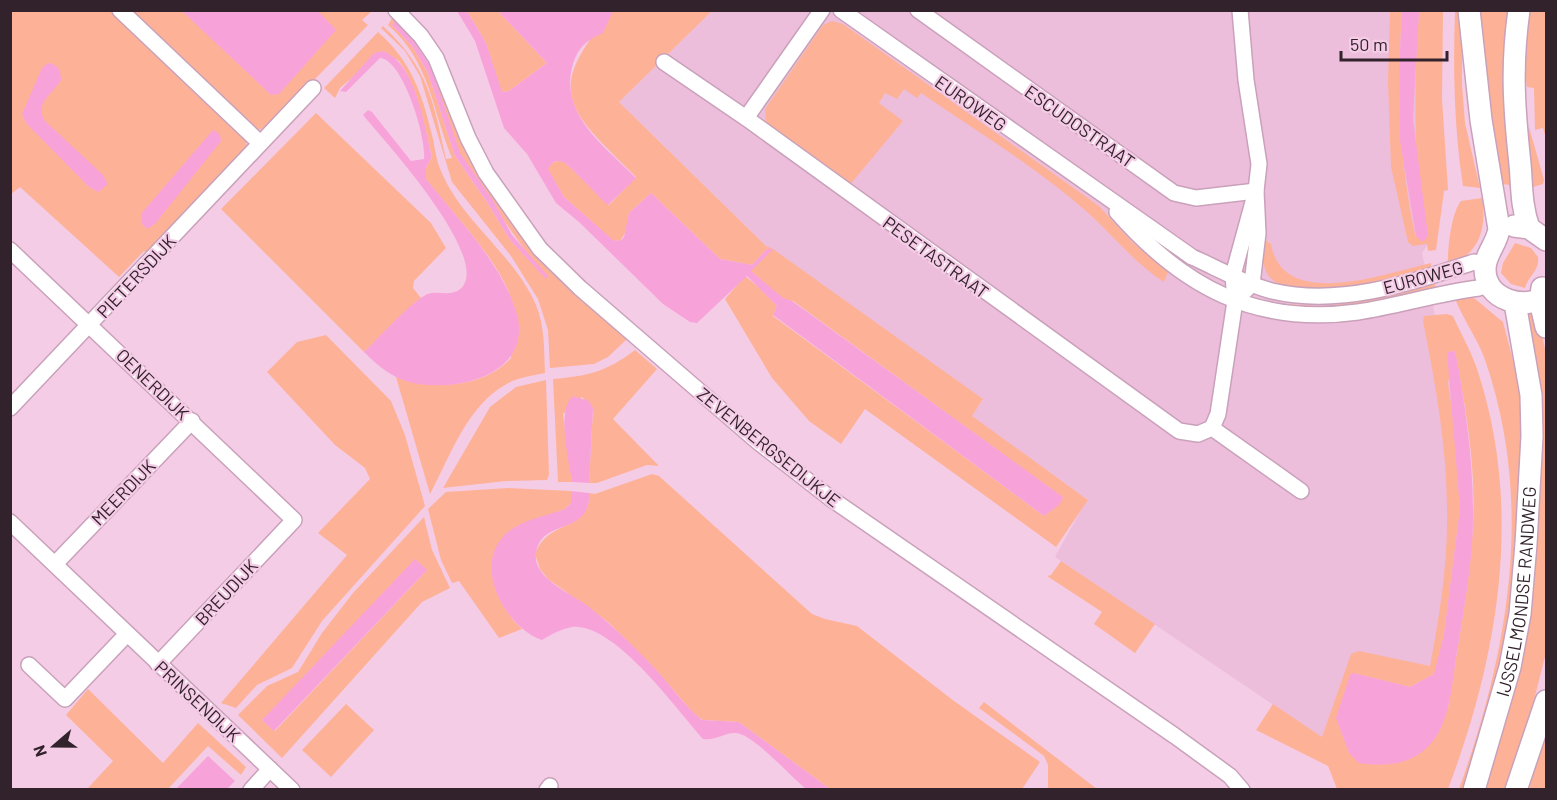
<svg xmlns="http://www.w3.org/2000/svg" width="1557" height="800" viewBox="0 0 1557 800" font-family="Barlow,sans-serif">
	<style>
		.built { fill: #edbedb }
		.green { fill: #fdb297; fill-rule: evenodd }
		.water { fill: #f7a3da }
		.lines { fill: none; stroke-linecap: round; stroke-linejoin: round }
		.minor-casing { stroke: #c9a1ba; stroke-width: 18 }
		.secondary-casing { stroke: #c9a1ba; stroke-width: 24 }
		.minor { stroke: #fff; stroke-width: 15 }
		.secondary { stroke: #fff; stroke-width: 21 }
		.labels { text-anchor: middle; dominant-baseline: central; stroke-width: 4.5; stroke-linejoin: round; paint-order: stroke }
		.street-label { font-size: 18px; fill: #31222c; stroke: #f5cce6 }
	</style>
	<rect width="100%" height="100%" fill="#f5cce6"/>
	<path class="built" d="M 712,11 L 1433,11 L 1433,237 L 1422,253 L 1435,315 L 1461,358 L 1478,633 L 1331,744 L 1055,557 L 1087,499 L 971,416 L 983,400 L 766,246 L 619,102 Z"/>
	<g class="green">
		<path d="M 10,11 L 372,11 L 362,20 L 368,25 L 268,127 L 258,130 L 246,143 L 249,150 L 150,256 L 144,251 L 119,277 L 20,187 L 11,194 Z"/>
		<path d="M 467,11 L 498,11 L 547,63 L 509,91 L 501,92 L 486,43 Z"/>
		<path d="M 613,11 L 712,11 L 619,102 L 766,246 L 773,249 L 983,399 L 972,416 L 1088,500 L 1056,547 L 865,409 L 841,444 L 809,421 L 772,378 L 725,299 L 745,276 L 767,294 L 777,306 L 773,316 L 1044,516 L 1063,498 L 793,301 L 783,299 L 750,271 L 772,249 L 767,249 L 752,265 L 720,259 L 651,193 L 629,213 L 627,230 L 620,241 L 612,240 L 564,197 L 547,168 C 552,163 557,159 564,162 C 567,163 603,199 609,205 L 636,177 C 569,110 541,93 613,11 Z"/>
		<path d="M 1390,11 L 1402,11 C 1397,88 1399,163 1416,238 C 1418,162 1412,87 1419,11 L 1443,11 L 1442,99 L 1448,190 L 1444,191 L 1436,250 L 1428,251 L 1427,244 L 1413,246 L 1408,242 L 1391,167 L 1388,81 Z"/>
		<path d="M 1455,11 L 1462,11 L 1462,85 L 1465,123 L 1480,188 L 1463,186 C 1454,128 1453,70 1455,11 Z"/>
		<path d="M 1480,11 L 1510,11 L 1514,190 L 1509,185 L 1497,183 Z"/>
		<path d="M 1528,11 L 1546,11 L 1546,138 L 1543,128 L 1535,130 L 1534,88 L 1527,87 L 1522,54 Z"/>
		<path d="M 394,15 L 418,40 L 538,254 L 583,302 L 626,335 L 627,339 L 608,357 L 594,364 L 550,368 L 548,330 L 538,299 L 511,256 L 452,182 L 420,76 L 405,51 L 381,28 L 383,26 C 429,69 433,101 446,159 L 452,158 C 432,110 430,61 388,25 ZM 392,25 C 444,45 435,114 460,154 C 487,197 515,238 546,278 L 510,240 L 487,202 L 455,156 L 428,73 L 412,46 Z"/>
		<path d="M 832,21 L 843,24 L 1099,206 L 1132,242 L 1168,272 L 1164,282 C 1134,263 1113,235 1086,211 C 1036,167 976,131 921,93 L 917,98 L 904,89 L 897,99 L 885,93 L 879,103 L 903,121 L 849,186 L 771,128 L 766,121 L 765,109 L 823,25 Z"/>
		<path d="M 378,32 C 411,61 422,93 432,135 C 435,147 436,160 441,171 C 462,222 514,254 536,305 C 545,326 544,351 545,373 C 532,376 518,377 505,385 C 467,406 450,457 430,494 L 396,377 C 430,391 485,388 511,358 C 511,341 516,316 511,299 C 502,264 449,209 426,179 L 426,168 L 432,156 L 416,95 L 406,72 L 399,61 L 383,51 L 340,88 L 335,98 L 324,88 Z"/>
		<path d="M 316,113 L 431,223 L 446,248 L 414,281 L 413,288 L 421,298 L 364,352 L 221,209 Z"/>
		<path d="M 1529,127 L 1544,180 L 1543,184 L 1533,187 L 1527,154 Z"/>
		<path d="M 1482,198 C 1487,230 1479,253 1448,267 C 1447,251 1451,213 1461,201 Z"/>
		<path d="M 1264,239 L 1271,244 C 1283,312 1386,273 1431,263 L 1432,270 C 1399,278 1291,308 1268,275 C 1261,264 1263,251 1264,239 Z"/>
		<path d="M 1515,243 L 1531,248 L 1538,257 C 1540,271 1528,276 1525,288 L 1511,284 L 1501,273 L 1503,263 Z"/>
		<path d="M 1434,279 L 1436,290 L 1363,306 L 1315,310 L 1270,303 L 1321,306 L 1351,303 Z"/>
		<path d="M 1454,296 L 1474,298 L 1503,322 L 1523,399 L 1516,575 L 1508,638 L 1465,790 L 1459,789 C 1509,650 1535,501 1484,357 C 1476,336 1462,318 1454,296 Z"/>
		<path d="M 1537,310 L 1546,354 L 1546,653 L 1519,759 L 1505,789 L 1481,790 L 1524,638 L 1523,311 Z"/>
		<path d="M 1447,314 L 1453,316 C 1460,332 1470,349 1476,366 C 1524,506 1499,655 1448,789 L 1337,789 L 1328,766 L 1256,730 L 1273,704 L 1322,737 L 1351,654 L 1359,651 L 1430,666 C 1439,618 1447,570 1447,521 C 1448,453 1436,387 1423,321 L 1424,316 ZM 1455,351 C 1466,409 1476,466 1473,525 C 1470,586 1457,647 1448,708 L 1353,673 L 1410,687 L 1435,674 L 1444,635 L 1460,509 L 1455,431 L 1448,383 Z"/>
		<path d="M 326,335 L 391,401 L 405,435 L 425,506 L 322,621 L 292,668 L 257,685 L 236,708 L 221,703 L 347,555 L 318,533 L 370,479 L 365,468 L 335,445 L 267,372 L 297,342 Z"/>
		<path d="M 635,350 L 657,369 L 613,419 L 659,466 L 647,465 L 597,483 L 589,483 L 593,408 L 582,397 L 563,414 L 572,482 L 558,482 L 553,379 C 588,376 606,372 635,350 Z"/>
		<path d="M 546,380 L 549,475 L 547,480 L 506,481 L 443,488 L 490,407 L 516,387 Z"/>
		<path d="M 652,474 L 659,476 L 812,614 L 825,619 L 857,626 L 954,701 L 1040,762 L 1022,789 L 830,789 L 739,722 L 703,720 L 694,714 L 657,671 L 608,622 L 548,579 L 540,569 L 535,554 C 548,518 591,532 589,493 L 595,494 Z"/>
		<path d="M 508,488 L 571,491 L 571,503 L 565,509 L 513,529 L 497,594 L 513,620 L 522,629 L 499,638 L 459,581 L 452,583 L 441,560 L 428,509 L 446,492 Z"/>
		<path d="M 424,517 L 432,550 L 450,588 L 422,602 L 282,758 L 238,715 L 267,686 L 298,672 L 322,633 L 353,593 ZM 427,570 L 275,731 L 262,720 Z"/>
		<path d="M 1061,561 L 1155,624 L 1135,653 L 1094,624 L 1102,612 L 1047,576 L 1051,575 Z"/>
		<path d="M 88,689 L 163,763 L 198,723 L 246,767 L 241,775 L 208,746 L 168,789 L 87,789 L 113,761 L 66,715 Z"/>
		<path d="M 984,702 L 1097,789 L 1048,789 L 1048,765 L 1044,756 L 979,708 Z"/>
		<path d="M 346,704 L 374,730 L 331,777 L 302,750 Z"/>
		<path d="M 1546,727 L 1546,789 L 1529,790 Z"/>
	</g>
	<g class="water">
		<path d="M 182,11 L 318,11 L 336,30 L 279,94 L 271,95 Z"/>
		<path d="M 457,11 L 467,11 L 486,43 L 502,92 L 509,91 L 547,63 L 498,11 L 613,11 L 603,33 C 587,40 579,46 573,64 C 558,114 605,146 636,178 L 608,205 C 600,199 568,163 563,162 C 556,159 551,163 548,169 L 564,197 L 613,240 L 620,241 L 624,237 L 629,213 L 651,193 L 720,259 L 752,265 L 767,249 L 773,249 L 751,271 L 783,298 L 792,301 L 1063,497 L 1059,505 L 1044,516 L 773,315 L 777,306 L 747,276 L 697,323 L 690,322 L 663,304 L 579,222 L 556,203 L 527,154 L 504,128 L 475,41 Z"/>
		<path d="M 1402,11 L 1419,11 L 1413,119 L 1428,236 L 1423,242 L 1416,236 L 1400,141 L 1399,70 Z"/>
		<path d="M 395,21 L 414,41 L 431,67 L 460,153 L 492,199 L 512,235 L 548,276 L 546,279 L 510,240 L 487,202 L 455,156 L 428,73 L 412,46 L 392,25 Z"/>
		<path d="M 383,51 C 416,63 424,126 432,156 L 426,168 L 426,179 C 457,218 507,269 518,319 C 529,377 452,393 409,382 C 391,377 377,365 364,352 C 379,338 408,305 424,296 C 434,289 449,297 459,290 C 497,263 382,138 363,115 L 368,110 L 372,112 L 411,161 L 424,159 C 427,139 403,59 380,58 L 346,92 L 340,91 L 374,53 Z"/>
		<path d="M 48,63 C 58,64 61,71 61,80 C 52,95 34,103 45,121 L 103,175 L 108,184 L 98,192 L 89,187 L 26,123 L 22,114 L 42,68 Z"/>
		<path d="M 213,130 L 220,134 L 221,141 L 155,224 L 147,229 L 142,224 L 141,214 Z"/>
		<path d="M 1455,351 C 1466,408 1474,464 1473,523 C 1472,568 1463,613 1456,658 C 1452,684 1450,719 1433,741 C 1414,765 1387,767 1359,763 L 1349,753 L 1336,718 L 1350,675 L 1353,673 L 1410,687 L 1434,674 L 1444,635 L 1460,509 L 1447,352 Z"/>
		<path d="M 573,396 L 589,401 L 593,408 L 589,483 L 572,482 C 569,459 556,411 573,396 Z"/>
		<path d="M 571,491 L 589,493 C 591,537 541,517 536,553 C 532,578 572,594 588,606 C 613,626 637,649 659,673 C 673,689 686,707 702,720 L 739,722 L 830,789 L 806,789 C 791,777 753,734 736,733 C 725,732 716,741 703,739 C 676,709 615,623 572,627 C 561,629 552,634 542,640 C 507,628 474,571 502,538 C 515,521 546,516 565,509 L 571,503 Z"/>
		<path d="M 415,559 L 427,570 L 274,731 L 262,720 Z"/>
		<path d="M 208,756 L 235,781 L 227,789 L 176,789 Z"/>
	</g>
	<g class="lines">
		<g class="minor-casing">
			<g id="minor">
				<path d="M 120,10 L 260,143"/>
				<path d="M 396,10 L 421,36 L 436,58 L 468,138 L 486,173 L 540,249 L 580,288 L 757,441 L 830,498 L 1175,736 L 1230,776 L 1242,790"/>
				<path d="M 841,10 L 1192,257 C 1217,268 1245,284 1272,291 C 1340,307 1410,283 1474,262"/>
				<path d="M 918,10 L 1174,193 L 1196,198 L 1256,191"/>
				<path d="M 664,62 L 746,118 L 1179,431 L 1198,434 L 1212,428 L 1301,491"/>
				<path d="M 746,118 L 822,10"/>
				<path d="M 1117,212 C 1183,287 1255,326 1358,312 C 1398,306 1438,293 1479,288"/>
				<path d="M 10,250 L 294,520 L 158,664"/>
				<path d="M 1235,301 L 1252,284 L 1258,233 L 1256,191 L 1259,164 L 1246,80 L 1240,10"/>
				<path d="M 10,408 L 313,88"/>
				<path d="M 1212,428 L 1218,414 L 1235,301 L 1233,275 L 1253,202"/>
				<path d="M 10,522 L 292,790"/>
				<path d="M 55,564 L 192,421"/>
				<path d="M 29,665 L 65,699 L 127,634"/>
				<path d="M 251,790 L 270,769"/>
				<path d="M 547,790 L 550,786"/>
			</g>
		</g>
		<g class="secondary-casing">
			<g id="secondary">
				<path d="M 1469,10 L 1481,120 L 1499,229 C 1497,244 1485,254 1485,269 C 1485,300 1525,311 1546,296"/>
				<path d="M 1519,10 C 1511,66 1514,108 1520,164 C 1522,186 1521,206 1529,228"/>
				<path d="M 1514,226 L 1529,228 L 1546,240"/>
				<path d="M 1542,288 L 1540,301 L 1546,327"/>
				<path id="s1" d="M 1474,790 L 1510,667 L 1520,614 L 1526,544 L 1532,436 L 1531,395 L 1515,303"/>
				<path d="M 1516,790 L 1546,701"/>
			</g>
		</g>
		<use href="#minor" class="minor"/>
		<use href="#secondary" class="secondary"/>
	</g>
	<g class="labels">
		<g class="street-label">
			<text transform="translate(971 103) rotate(35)">EUROWEG</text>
			<text transform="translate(1080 126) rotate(35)">ESCUDOSTRAAT</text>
			<text transform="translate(936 257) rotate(36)">PESETASTRAAT</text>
			<text transform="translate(136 276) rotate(-47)">PIETERSDIJK</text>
			<text transform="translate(1423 277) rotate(-15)">EUROWEG</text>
			<text transform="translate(153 384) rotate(44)">OENERDIJK</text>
			<text transform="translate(769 447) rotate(39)">ZEVENBERGSEDIJKJE</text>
			<text transform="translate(123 492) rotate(-46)">MEERDIJK</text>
			<text stroke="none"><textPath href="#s1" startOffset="204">IJSSELMONDSE RANDWEG</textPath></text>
			<text transform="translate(226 592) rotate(-47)">BREUDIJK</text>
			<text transform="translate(198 701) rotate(43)">PRINSENDIJK</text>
		</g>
	</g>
	<rect width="1557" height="800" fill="none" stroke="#31222c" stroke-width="24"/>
	<g transform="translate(54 746) rotate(250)" stroke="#f5cce6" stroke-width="4.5" paint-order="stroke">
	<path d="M0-4.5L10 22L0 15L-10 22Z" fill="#31222c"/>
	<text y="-9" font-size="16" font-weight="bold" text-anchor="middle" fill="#31222c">N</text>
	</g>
	<path d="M1341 51v9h106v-9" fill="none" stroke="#31222c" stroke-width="3"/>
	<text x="1350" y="51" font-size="18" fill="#31222c" stroke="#f5cce6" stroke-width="4.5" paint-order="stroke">50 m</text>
</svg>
